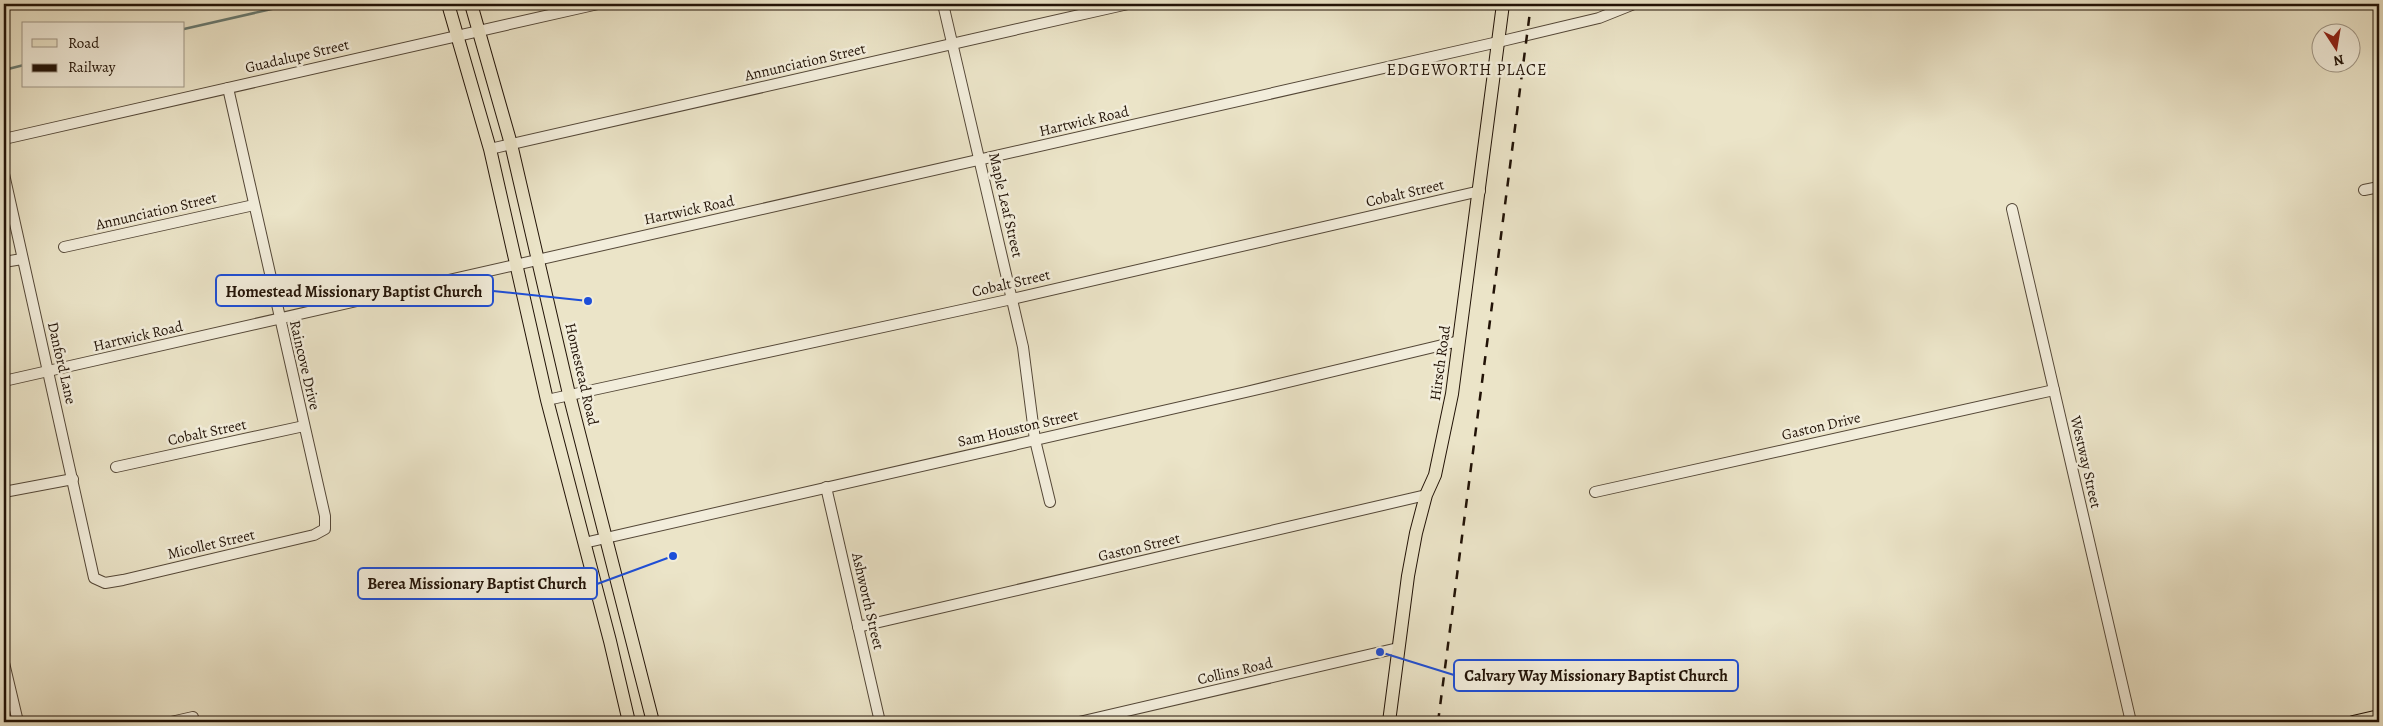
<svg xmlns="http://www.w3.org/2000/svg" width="2383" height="726" viewBox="0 0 2383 726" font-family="Alegreya,serif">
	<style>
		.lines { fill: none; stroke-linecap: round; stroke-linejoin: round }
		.stream { stroke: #697a71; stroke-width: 2.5 }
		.minor-casing { stroke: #544737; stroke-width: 12 }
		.major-casing { stroke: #221307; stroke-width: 14 }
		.minor { stroke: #f2eddb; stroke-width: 10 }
		.major { stroke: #ebe4c8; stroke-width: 12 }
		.rail { stroke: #221307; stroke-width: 2.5; stroke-dasharray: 9 9; stroke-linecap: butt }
		.labels { text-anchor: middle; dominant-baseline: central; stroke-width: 5; stroke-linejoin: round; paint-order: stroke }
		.street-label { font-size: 15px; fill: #221307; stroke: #f2eddb }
		.neighbourhood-label { font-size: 16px; letter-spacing: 1px; fill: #221307; stroke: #f2eddb }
		.leader { fill: none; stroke: #1d4ed8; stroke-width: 2 }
		.callout-dot { fill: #1d4ed8; stroke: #f2eddb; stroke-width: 2 }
		.callout { fill: #f2eddb; stroke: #1d4ed8; stroke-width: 2 }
		.callout-label { font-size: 16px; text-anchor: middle; font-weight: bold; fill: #221307 }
	</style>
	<rect width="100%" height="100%" fill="#ebe4c8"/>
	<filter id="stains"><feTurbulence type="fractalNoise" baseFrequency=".004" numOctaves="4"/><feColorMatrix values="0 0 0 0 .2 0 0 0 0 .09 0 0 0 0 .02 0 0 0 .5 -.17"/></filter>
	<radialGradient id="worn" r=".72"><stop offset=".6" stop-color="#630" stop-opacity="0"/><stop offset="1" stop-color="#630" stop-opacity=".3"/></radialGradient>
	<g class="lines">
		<g class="stream">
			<path d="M 184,29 L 294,4"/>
			<path d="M 4,70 L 24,65"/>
		</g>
		<g class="minor-casing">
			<g id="minor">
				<path d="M 943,4 L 1023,347 L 1035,440 L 1050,502"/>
				<path d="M 4,139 L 598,4"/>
				<path d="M 490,149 L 1128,4"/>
				<path d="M 4,174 L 94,578 L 105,583 L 123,580 L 314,535 L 325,529 L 325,516 L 228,88"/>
				<path d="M 2364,190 L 2379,187"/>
				<path d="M 2012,209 L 2131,722"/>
				<path d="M 64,247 L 254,205"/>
				<path d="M 4,262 L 22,259"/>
				<path d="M 4,381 L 1498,42 L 1599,18 L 1634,4"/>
				<path d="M 547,400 L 1012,299 L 1480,191"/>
				<path d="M 116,467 L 304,426"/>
				<path d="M 826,487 L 880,722"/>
				<path d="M 4,492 L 73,479"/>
				<path d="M 1595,492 L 2054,390"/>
				<path d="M 584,543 L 1246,392 L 1459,341"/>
				<path d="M 858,627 L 1426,495"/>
				<path d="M 4,663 L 18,722"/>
				<path d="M 171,722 L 193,717"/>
				<path d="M 1079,722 L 1398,648"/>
			</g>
		</g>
		<g class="major-casing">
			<g id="major">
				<path d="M 448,4 L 490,149 L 547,400 L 610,641 L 629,722"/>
				<path d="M 471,4 L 511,144 L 569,394 L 653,722"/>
				<path d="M 1389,722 L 1408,576 L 1416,533 L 1426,495 L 1435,475 L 1452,394 L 1503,4"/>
				<path d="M 2353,722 L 2379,716"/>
			</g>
		</g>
		<use href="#minor" class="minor"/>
		<use href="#major" class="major"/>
		<path class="rail" d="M 1438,722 L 1531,4"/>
	</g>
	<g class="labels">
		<g class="street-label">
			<text transform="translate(297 56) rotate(-13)">Guadalupe Street</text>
			<text transform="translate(805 62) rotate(-13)">Annunciation Street</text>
			<text transform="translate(1084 121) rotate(-13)">Hartwick Road</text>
			<text transform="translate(1405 193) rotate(-13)">Cobalt Street</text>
			<text transform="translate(1006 205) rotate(77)">Maple Leaf Street</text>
			<text transform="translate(689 210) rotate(-12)">Hartwick Road</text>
			<text transform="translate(156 211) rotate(-13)">Annunciation Street</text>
			<text transform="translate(1011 283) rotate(-13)">Cobalt Street</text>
			<text transform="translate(138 336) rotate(-13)">Hartwick Road</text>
			<text transform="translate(62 363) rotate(77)">Danford Lane</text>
			<text transform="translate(1440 363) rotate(-82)">Hirsch Road</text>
			<text transform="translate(305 365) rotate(77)">Raincove Drive</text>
			<text transform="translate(582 374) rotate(77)">Homestead Road</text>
			<text transform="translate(1821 426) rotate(-13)">Gaston Drive</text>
			<text transform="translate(1018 428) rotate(-13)">Sam Houston Street</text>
			<text transform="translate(207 432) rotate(-12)">Cobalt Street</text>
			<text transform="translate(2086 462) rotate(77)">Westway Street</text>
			<text transform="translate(211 544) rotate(-13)">Micollet Street</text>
			<text transform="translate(1139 547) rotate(-13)">Gaston Street</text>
			<text transform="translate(868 601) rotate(77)">Ashworth Street</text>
			<text transform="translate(1235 671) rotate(-13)">Collins Road</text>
		</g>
		<g class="neighbourhood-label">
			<text x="1467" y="70">EDGEWORTH PLACE</text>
		</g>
	</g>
	<path class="leader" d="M588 301L493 291M673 556L597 584M1380 652L1454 675"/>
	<g class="callout-dot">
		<circle cx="588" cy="301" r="5"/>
		<circle cx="673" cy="556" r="5"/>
		<circle cx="1380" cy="652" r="5"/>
	</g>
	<g class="callout">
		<rect x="216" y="275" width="277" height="31" rx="5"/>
		<rect x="358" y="568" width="239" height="31" rx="5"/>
		<rect x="1454" y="660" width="284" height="31" rx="5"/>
	</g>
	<g class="callout-label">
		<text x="354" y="297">Homestead Missionary Baptist Church</text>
		<text x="477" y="589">Berea Missionary Baptist Church</text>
		<text x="1596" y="681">Calvary Way Missionary Baptist Church</text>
	</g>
	<rect width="2383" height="726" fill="none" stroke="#ebe4c8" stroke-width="20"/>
	<rect x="5" y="5" width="2373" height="716" fill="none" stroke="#221307" stroke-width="2.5"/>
	<rect x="10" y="10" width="2363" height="706" fill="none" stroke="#221307"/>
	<rect x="22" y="22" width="162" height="65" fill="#f2eddb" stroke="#9f9686"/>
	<rect x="32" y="39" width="25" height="8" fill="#ebe4c8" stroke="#9f9686"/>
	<text x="68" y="48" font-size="15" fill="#221307">Road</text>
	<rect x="32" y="64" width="25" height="8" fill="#221307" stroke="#9f9686"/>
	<text x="68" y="72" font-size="15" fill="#221307">Railway</text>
	<g transform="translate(2336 48) rotate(168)"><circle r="24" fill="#f2eddb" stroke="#9f9686"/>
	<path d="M0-4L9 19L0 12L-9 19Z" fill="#8f2418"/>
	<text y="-8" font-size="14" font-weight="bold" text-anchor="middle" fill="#221307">N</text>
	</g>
	<rect width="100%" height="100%" filter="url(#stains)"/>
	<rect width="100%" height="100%" fill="url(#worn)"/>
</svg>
